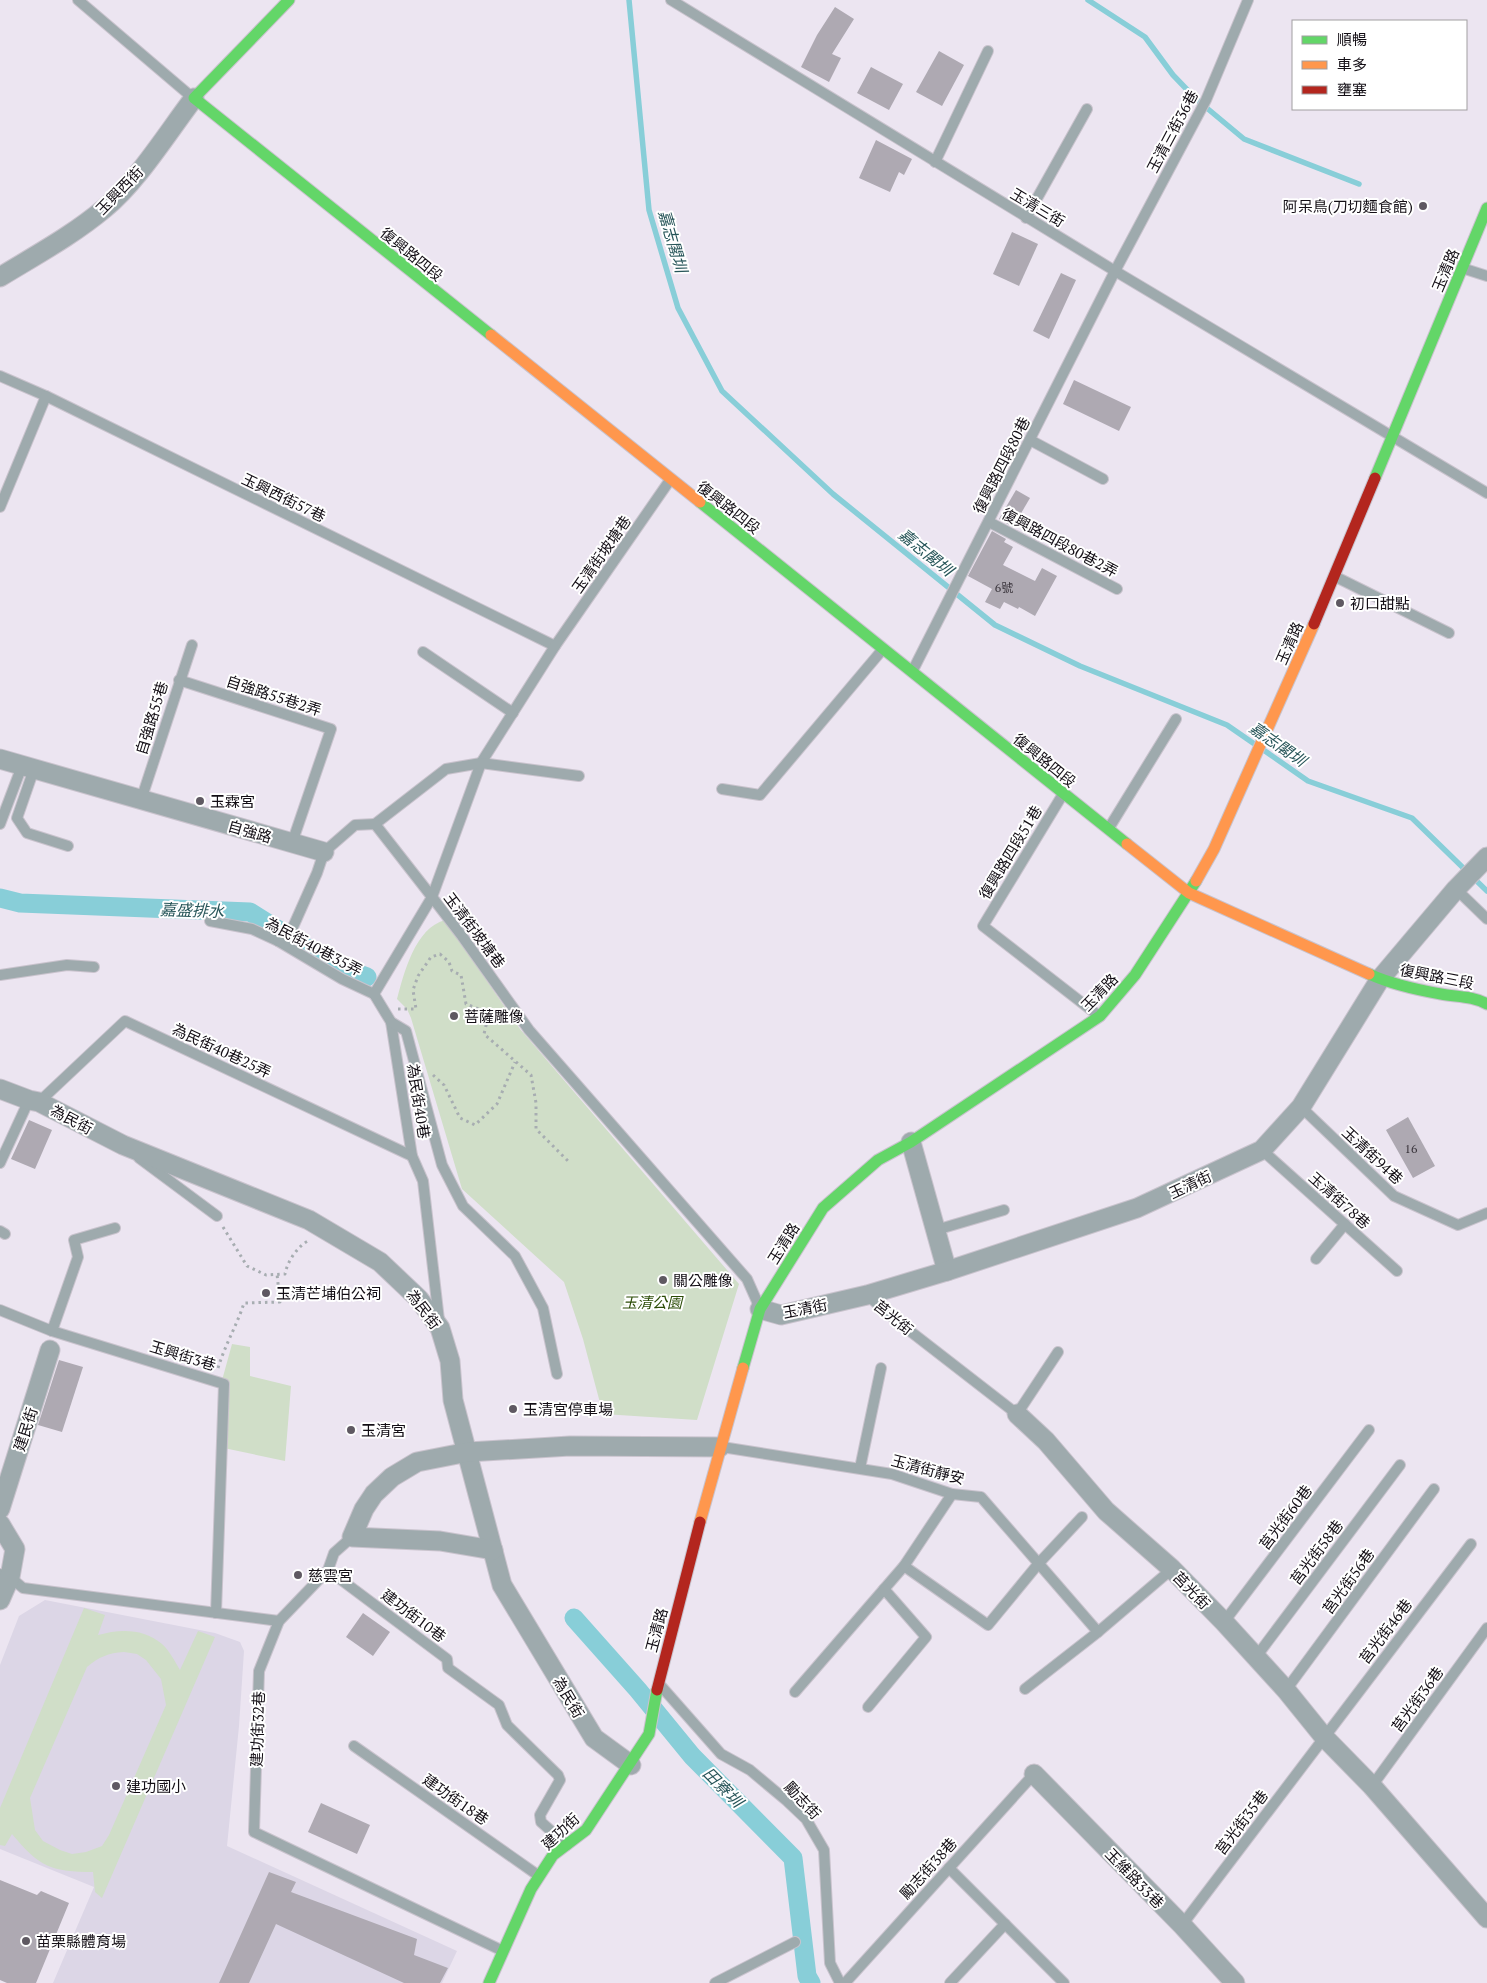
<svg xmlns="http://www.w3.org/2000/svg" width="1487" height="1983" viewBox="0 0 1487 1983" font-family="'PT Serif','Noto Sans TC',serif">
	<style>
		.education { fill: #dcd6e6 }
		.green { fill: #d0dec8; fill-rule: evenodd }
		.lines { fill: none; stroke-linecap: round; stroke-linejoin: round }
		.stream { stroke: #88ced8; stroke-width: 5.5 }
		.canal { stroke: #88ced8; stroke-width: 19 }
		.building { fill: #aea9b2 }
		.lane-casing { stroke: #c9c3cd; stroke-width: 12 }
		.street-casing { stroke: #c9c3cd; stroke-width: 21 }
		.fast-casing { stroke: #c9c3cd; stroke-width: 13 }
		.slow-casing { stroke: #c9c3cd; stroke-width: 13 }
		.jam-casing { stroke: #c9c3cd; stroke-width: 13 }
		.path { stroke: #a7adb1; stroke-width: 3; stroke-dasharray: 2.5 4; stroke-linecap: butt }
		.lane { stroke: #9eaaad; stroke-width: 10 }
		.street { stroke: #9eaaad; stroke-width: 19 }
		.fast { stroke: #63d668; stroke-width: 11 }
		.slow { stroke: #ff974d; stroke-width: 11 }
		.jam { stroke: #b3261e; stroke-width: 11 }
		.poi-dot { fill: #5f5962; stroke: #fff; stroke-width: 2 }
		.labels { text-anchor: middle; dominant-baseline: central; stroke-width: 4; stroke-linejoin: round; paint-order: stroke }
		.number-label { font-size: 12px; fill: #3a353c }
		.street-label { font-size: 15px; fill: #130e15; stroke: #fff }
		.poi-label { font-size: 15px; fill: #130e15; stroke: #fff; text-anchor: start }
		.park-label { font-size: 15px; font-style: italic; fill: #2b4c06; stroke: #fff }
		.water-label { font-size: 16px; font-style: italic; fill: #275559; stroke: #fff }
	</style>
	<rect width="100%" height="100%" fill="#ece5f1"/>
	<path class="education" d="M 45,1600 L 215,1633 L 240,1642 L 244,1651 L 239,1726 L 227,1846 L 457,1951 L 442,1983 L 53,1983 L 94,1887 L 0,1849 L 0,1665 L 19,1616 Z"/>
	<g class="green">
		<path d="M 445,920 L 520,1029 L 739,1284 L 697,1420 L 603,1414 L 583,1339 L 564,1282 L 462,1189 L 411,1018 L 407,1009 L 397,999 C 404,973 415,928 445,920 Z"/>
		<path d="M 232,1344 L 250,1347 L 250,1376 L 291,1386 L 285,1461 L 219,1447 L 221,1384 Z"/>
		<path d="M 84,1608 L 105,1615 L 98,1635 C 120,1629 143,1628 162,1644 C 170,1651 175,1662 180,1670 L 198,1631 L 215,1637 L 102,1898 L 95,1892 L 93,1872 C 52,1872 39,1867 12,1834 L 5,1846 L 0,1845 L 0,1808 ZM 124,1652 L 137,1654 L 146,1660 L 161,1679 L 166,1705 L 109,1835 L 102,1846 L 86,1852 L 72,1854 L 60,1850 L 43,1841 L 35,1830 L 30,1798 L 87,1667 C 99,1657 108,1653 124,1652 Z"/>
	</g>
	<g class="lines">
		<g class="stream">
			<path d="M 629,0 L 649,210 L 678,308 L 722,391 L 833,494 L 995,625 L 1080,666 L 1227,725 L 1253,743"/>
			<path d="M 1088,0 L 1145,37 L 1173,75 L 1196,99 L 1244,139 L 1359,184"/>
			<path d="M 1265,751 L 1308,781 L 1412,818 L 1487,891"/>
		</g>
		<g class="canal">
			<path d="M 0,898 L 20,903 L 250,912 L 334,965 L 367,977"/>
			<path d="M 574,1618 L 638,1690 L 692,1756 L 793,1858 L 807,1976 L 811,1983"/>
		</g>
	</g>
	<g class="building">
		<path d="M 835,7 L 854,19 L 832,54 L 841,58 L 829,82 L 801,67 L 817,35 Z"/>
		<path d="M 939,51 L 964,65 L 942,106 L 916,92 Z"/>
		<path d="M 871,67 L 903,84 L 889,110 L 857,93 Z"/>
		<path d="M 876,140 L 912,159 L 904,175 L 899,172 L 890,192 L 859,178 Z"/>
		<path d="M 1012,232 L 1038,244 L 1019,286 L 993,274 Z"/>
		<path d="M 1061,273 L 1076,280 L 1049,339 L 1033,331 Z"/>
		<path d="M 1074,380 L 1131,407 L 1119,431 L 1063,404 Z"/>
		<path d="M 1016,490 L 1030,498 L 1013,527 L 999,519 Z"/>
		<path d="M 992,531 L 1006,539 L 1004,542 L 1013,547 L 1003,565 L 1035,581 L 1042,568 L 1057,576 L 1035,616 L 1019,607 L 1018,609 L 1004,602 L 1000,609 L 985,602 L 992,589 L 968,576 Z"/>
		<path d="M 1408,1117 L 1435,1166 L 1413,1178 L 1386,1130 Z"/>
		<path d="M 29,1120 L 52,1130 L 35,1169 L 11,1159 Z"/>
		<path d="M 59,1360 L 83,1367 L 62,1432 L 38,1425 Z"/>
		<path d="M 363,1613 L 390,1632 L 373,1656 L 346,1637 Z"/>
		<path d="M 321,1803 L 370,1825 L 357,1854 L 308,1832 Z"/>
		<path d="M 269,1872 L 296,1882 L 291,1892 L 417,1939 L 414,1955 L 448,1968 L 440,1983 L 404,1983 L 276,1924 L 249,1983 L 219,1983 Z"/>
		<path d="M 0,1880 L 37,1895 L 41,1891 L 69,1903 L 36,1983 L 7,1983 L 0,1980 Z"/>
	</g>
	<g class="lines">
		<g class="lane-casing">
			<g id="lane">
				<path d="M 78,0 L 193,98"/>
				<path d="M 671,0 L 1115,271 L 1487,493"/>
				<path d="M 935,162 L 988,51"/>
				<path d="M 1026,218 L 1087,109"/>
				<path d="M 1462,268 L 1487,276"/>
				<path d="M 0,376 L 46,396 L 555,646"/>
				<path d="M 1030,440 L 1103,479"/>
				<path d="M 670,480 L 555,646 L 481,763 L 432,897 L 462,936 L 529,1030 L 747,1279 L 759,1306"/>
				<path d="M 0,507 L 46,396"/>
				<path d="M 989,522 L 1117,589"/>
				<path d="M 1336,577 L 1449,633"/>
				<path d="M 423,652 L 513,713"/>
				<path d="M 912,672 L 1115,271 L 1206,100 L 1248,0"/>
				<path d="M 179,680 L 331,729 L 292,843"/>
				<path d="M 34,769 L 17,818 L 27,833 L 68,846"/>
				<path d="M 722,789 L 760,795 L 883,649"/>
				<path d="M 1063,794 L 983,926 L 1099,1016"/>
				<path d="M 141,800 L 192,645"/>
				<path d="M 0,824 L 22,766"/>
				<path d="M 375,824 L 446,769 L 481,763 L 579,776"/>
				<path d="M 1109,828 L 1176,719"/>
				<path d="M 1456,889 L 1487,919"/>
				<path d="M 210,921 L 252,929 L 278,941 L 342,979 L 374,994"/>
				<path d="M 278,941 L 293,927 L 317,873 L 324,852 L 355,825 L 375,824 L 432,897 L 374,994 L 391,1022 L 412,1156 L 423,1181 L 439,1320"/>
				<path d="M 0,975 L 67,965 L 94,967"/>
				<path d="M 391,1022 L 406,1031 L 442,1165 L 463,1206 L 515,1256 L 543,1308 L 557,1374"/>
				<path d="M 39,1102 L 125,1021 L 412,1156"/>
				<path d="M 1301,1107 L 1394,1196 L 1458,1225 L 1487,1213"/>
				<path d="M 1262,1150 L 1397,1271"/>
				<path d="M 139,1158 L 217,1216"/>
				<path d="M 0,1163 L 29,1100"/>
				<path d="M 936,1230 L 1004,1210"/>
				<path d="M 0,1231 L 5,1234"/>
				<path d="M 1316,1259 L 1345,1224"/>
				<path d="M 867,1295 L 897,1321 L 1017,1414 L 1058,1352"/>
				<path d="M 0,1310 L 52,1331 L 224,1384 L 216,1613"/>
				<path d="M 52,1331 L 78,1257 L 74,1240 L 115,1228"/>
				<path d="M 722,1447 L 892,1474 L 952,1494 L 981,1497 L 1098,1632"/>
				<path d="M 860,1468 L 881,1368"/>
				<path d="M 352,1537 L 334,1553 L 328,1570 L 279,1621 L 259,1671 L 254,1832 L 503,1951"/>
				<path d="M 904,1566 L 988,1625 L 1039,1563 L 1082,1517"/>
				<path d="M 328,1570 L 447,1659 L 448,1668 L 499,1705 L 507,1725 L 558,1775 L 560,1780 L 540,1815 L 541,1822 L 567,1845"/>
				<path d="M 0,1574 L 10,1577 L 23,1588 L 279,1621"/>
				<path d="M 1224,1622 L 1369,1430"/>
				<path d="M 1256,1657 L 1400,1465"/>
				<path d="M 661,1686 L 721,1754 L 750,1770 L 787,1801 L 806,1819 L 824,1850 L 830,1963 L 840,1983"/>
				<path d="M 1025,1689 L 1098,1632 L 1172,1569"/>
				<path d="M 1286,1690 L 1434,1489"/>
				<path d="M 795,1692 L 904,1566 L 952,1494"/>
				<path d="M 868,1707 L 926,1637 L 884,1589"/>
				<path d="M 354,1746 L 539,1876"/>
				<path d="M 1372,1786 L 1487,1628"/>
				<path d="M 949,1868 L 1064,1983"/>
				<path d="M 1182,1925 L 1471,1544"/>
				<path d="M 715,1983 L 795,1942"/>
				<path d="M 845,1983 L 1034,1774"/>
				<path d="M 950,1983 L 1005,1924"/>
			</g>
		</g>
		<g class="street-casing">
			<g id="street">
				<path d="M 0,277 C 36,255 73,235 105,208 C 137,182 168,132 194,98"/>
				<path d="M 0,759 L 324,852"/>
				<path d="M 0,1089 L 29,1100 L 39,1102 L 123,1145 L 309,1220 L 380,1262 L 419,1299 L 440,1328 L 450,1361 L 453,1400 L 502,1585 L 594,1738 L 631,1765"/>
				<path d="M 911,1142 L 947,1271"/>
				<path d="M 760,1309 L 781,1315 L 867,1295 L 947,1271 L 1137,1208 L 1262,1150 L 1301,1107 L 1380,979 L 1456,889 L 1487,857"/>
				<path d="M 1017,1414 L 1046,1441 L 1106,1511 L 1172,1569 L 1224,1622 L 1286,1690 L 1324,1737 L 1372,1786 L 1487,1918"/>
				<path d="M 0,1509 L 50,1350"/>
				<path d="M 0,1524 L 15,1549 L 10,1577 L 0,1600"/>
				<path d="M 493,1550 L 440,1541 L 352,1537 L 364,1509 L 374,1494 L 392,1477 L 417,1462 L 468,1452 L 570,1446 L 720,1447"/>
				<path d="M 1034,1774 L 1182,1925 L 1235,1983"/>
			</g>
		</g>
		<g class="fast-casing">
			<g id="fast">
				<path d="M 289,0 L 194,98 L 491,335"/>
				<path d="M 1375,478 L 1487,208"/>
				<path d="M 700,502 L 1127,844"/>
				<path d="M 1369,974 C 1391,984 1418,990 1441,994 C 1457,997 1473,996 1487,1004"/>
				<path d="M 743,1368 L 760,1309 L 823,1208 L 878,1160 L 911,1142 L 1100,1016 L 1135,975 L 1196,881"/>
				<path d="M 489,1983 L 531,1889 L 553,1855 L 586,1830 L 649,1734 L 657,1690"/>
			</g>
		</g>
		<g class="slow-casing">
			<g id="slow">
				<path d="M 491,335 L 700,502"/>
				<path d="M 1127,844 L 1189,893 L 1369,974"/>
				<path d="M 1196,881 L 1214,849 L 1314,624"/>
				<path d="M 700,1522 L 743,1368"/>
			</g>
		</g>
		<g class="jam-casing">
			<g id="jam">
				<path d="M 1314,624 L 1375,478"/>
				<path d="M 657,1690 L 700,1522"/>
			</g>
		</g>
		<g class="path">
			<path d="M 398,1009 L 416,1009 L 413,990 L 418,976 L 431,957 L 440,954 L 449,962 L 452,971 L 461,975 L 466,1004 L 489,1013 L 484,1034 L 531,1075 L 536,1103 L 536,1129 L 568,1161"/>
			<path d="M 433,1075 L 444,1085 L 460,1118 L 475,1125 L 497,1104 L 515,1062"/>
			<path d="M 223,1227 L 247,1266 L 266,1275 L 285,1274 C 287,1262 298,1245 310,1240"/>
			<path d="M 218,1368 C 225,1345 237,1325 244,1303 L 280,1302 L 277,1274"/>
		</g>
		<use href="#lane" class="lane"/>
		<use href="#street" class="street"/>
		<use href="#fast" class="fast"/>
		<use href="#slow" class="slow"/>
		<use href="#jam" class="jam"/>
	</g>
	<g class="poi-dot">
		<circle cx="1423" cy="206" r="5"/>
		<circle cx="1340" cy="603" r="5"/>
		<circle cx="200" cy="801" r="5"/>
		<circle cx="454" cy="1016" r="5"/>
		<circle cx="663" cy="1280" r="5"/>
		<circle cx="266" cy="1293" r="5"/>
		<circle cx="513" cy="1409" r="5"/>
		<circle cx="351" cy="1430" r="5"/>
		<circle cx="298" cy="1575" r="5"/>
		<circle cx="116" cy="1786" r="5"/>
		<circle cx="26" cy="1941" r="5"/>
	</g>
	<g class="labels">
		<g class="number-label">
			<text x="1004" y="587">6號</text>
			<text x="1411" y="1148">16</text>
		</g>
		<g class="street-label">
			<text transform="translate(1172 131) rotate(-62)">玉清三街36巷</text>
			<text transform="translate(119 190) rotate(-46)">玉興西街</text>
			<text transform="translate(1038 207) rotate(31)">玉清三街</text>
			<text transform="translate(412 254) rotate(39)">復興路四段</text>
			<text transform="translate(1445 270) rotate(-67)">玉清路</text>
			<text transform="translate(1001 465) rotate(-63)">復興路四段80巷</text>
			<text transform="translate(284 497) rotate(26)">玉興西街57巷</text>
			<text transform="translate(729 507) rotate(38)">復興路四段</text>
			<text transform="translate(1060 542) rotate(28)">復興路四段80巷2弄</text>
			<text transform="translate(601 554) rotate(-55)">玉清街坡塘巷</text>
			<text transform="translate(1289 643) rotate(-66)">玉清路</text>
			<text transform="translate(274 695) rotate(18)">自強路55巷2弄</text>
			<text transform="translate(151 718) rotate(-73)">自強路55巷</text>
			<text transform="translate(1045 760) rotate(39)">復興路四段</text>
			<text transform="translate(250 831) rotate(16)">自強路</text>
			<text transform="translate(1010 852) rotate(-59)">復興路四段51巷</text>
			<text transform="translate(475 930) rotate(53)">玉清街坡塘巷</text>
			<text transform="translate(314 946) rotate(28)">為民街40巷35弄</text>
			<text transform="translate(1437 976) rotate(11)">復興路三段</text>
			<text transform="translate(1099 992) rotate(-46)">玉清路</text>
			<text transform="translate(222 1050) rotate(25)">為民街40巷25弄</text>
			<text transform="translate(419 1101) rotate(81)">為民街40巷</text>
			<text transform="translate(72 1119) rotate(28)">為民街</text>
			<text transform="translate(1373 1155) rotate(43)">玉清街94巷</text>
			<text transform="translate(1190 1184) rotate(-25)">玉清街</text>
			<text transform="translate(1340 1200) rotate(42)">玉清街78巷</text>
			<text transform="translate(783 1243) rotate(-58)">玉清路</text>
			<text transform="translate(805 1308) rotate(-11)">玉清街</text>
			<text transform="translate(424 1309) rotate(53)">為民街</text>
			<text transform="translate(894 1317) rotate(39)">莒光街</text>
			<text transform="translate(183 1355) rotate(17)">玉興街3巷</text>
			<text transform="translate(25 1429) rotate(-72)">建民街</text>
			<text transform="translate(928 1469) rotate(15)">玉清街靜安</text>
			<text transform="translate(1285 1517) rotate(-53)">莒光街60巷</text>
			<text transform="translate(1316 1552) rotate(-53)">莒光街58巷</text>
			<text transform="translate(1348 1581) rotate(-54)">莒光街56巷</text>
			<text transform="translate(1192 1590) rotate(46)">莒光街</text>
			<text transform="translate(414 1615) rotate(37)">建功街10巷</text>
			<text transform="translate(656 1630) rotate(-75)">玉清路</text>
			<text transform="translate(1385 1631) rotate(-53)">莒光街46巷</text>
			<text transform="translate(569 1697) rotate(59)">為民街</text>
			<text transform="translate(1417 1699) rotate(-54)">莒光街36巷</text>
			<text transform="translate(257 1729) rotate(-88)">建功街32巷</text>
			<text transform="translate(456 1799) rotate(35)">建功街18巷</text>
			<text transform="translate(803 1800) rotate(47)">勵志街</text>
			<text transform="translate(1241 1822) rotate(-53)">莒光街35巷</text>
			<text transform="translate(560 1831) rotate(-43)">建功街</text>
			<text transform="translate(928 1868) rotate(-48)">勵志街38巷</text>
			<text transform="translate(1135 1878) rotate(46)">玉維路33巷</text>
		</g>
		<g class="poi-label">
			<text x="1413" y="206" text-anchor="end">阿呆鳥(刀切麵食館)</text>
			<text x="1350" y="603">初口甜點</text>
			<text x="210" y="801">玉霖宮</text>
			<text x="464" y="1016">菩薩雕像</text>
			<text x="673" y="1280">關公雕像</text>
			<text x="276" y="1293">玉清芒埔伯公祠</text>
			<text x="523" y="1409">玉清宮停車場</text>
			<text x="361" y="1430">玉清宮</text>
			<text x="308" y="1575">慈雲宮</text>
			<text x="126" y="1786">建功國小</text>
			<text x="36" y="1941">苗栗縣體育場</text>
		</g>
		<g class="park-label">
			<text x="652" y="1302">玉清公園</text>
		</g>
		<g class="water-label">
			<text transform="translate(673 241) rotate(74)">嘉志閣圳</text>
			<text transform="translate(926 552) rotate(39)">嘉志閣圳</text>
			<text transform="translate(1278 744) rotate(35)">嘉志閣圳</text>
			<text transform="translate(192 910) rotate(2)">嘉盛排水</text>
			<text transform="translate(723 1787) rotate(45)">田寮圳</text>
		</g>
	</g>
	<rect x="1292" y="20" width="175" height="90" fill="#ffffff" stroke="#a19fa1"/>
	<rect x="1302" y="36" width="25" height="8" fill="#63d668" stroke="#a19fa1"/>
	<text x="1337" y="45" font-size="15" fill="#130e15">順暢</text>
	<rect x="1302" y="61" width="25" height="8" fill="#ff974d" stroke="#a19fa1"/>
	<text x="1337" y="70" font-size="15" fill="#130e15">車多</text>
	<rect x="1302" y="86" width="25" height="8" fill="#b3261e" stroke="#a19fa1"/>
	<text x="1337" y="95" font-size="15" fill="#130e15">壅塞</text>
</svg>
